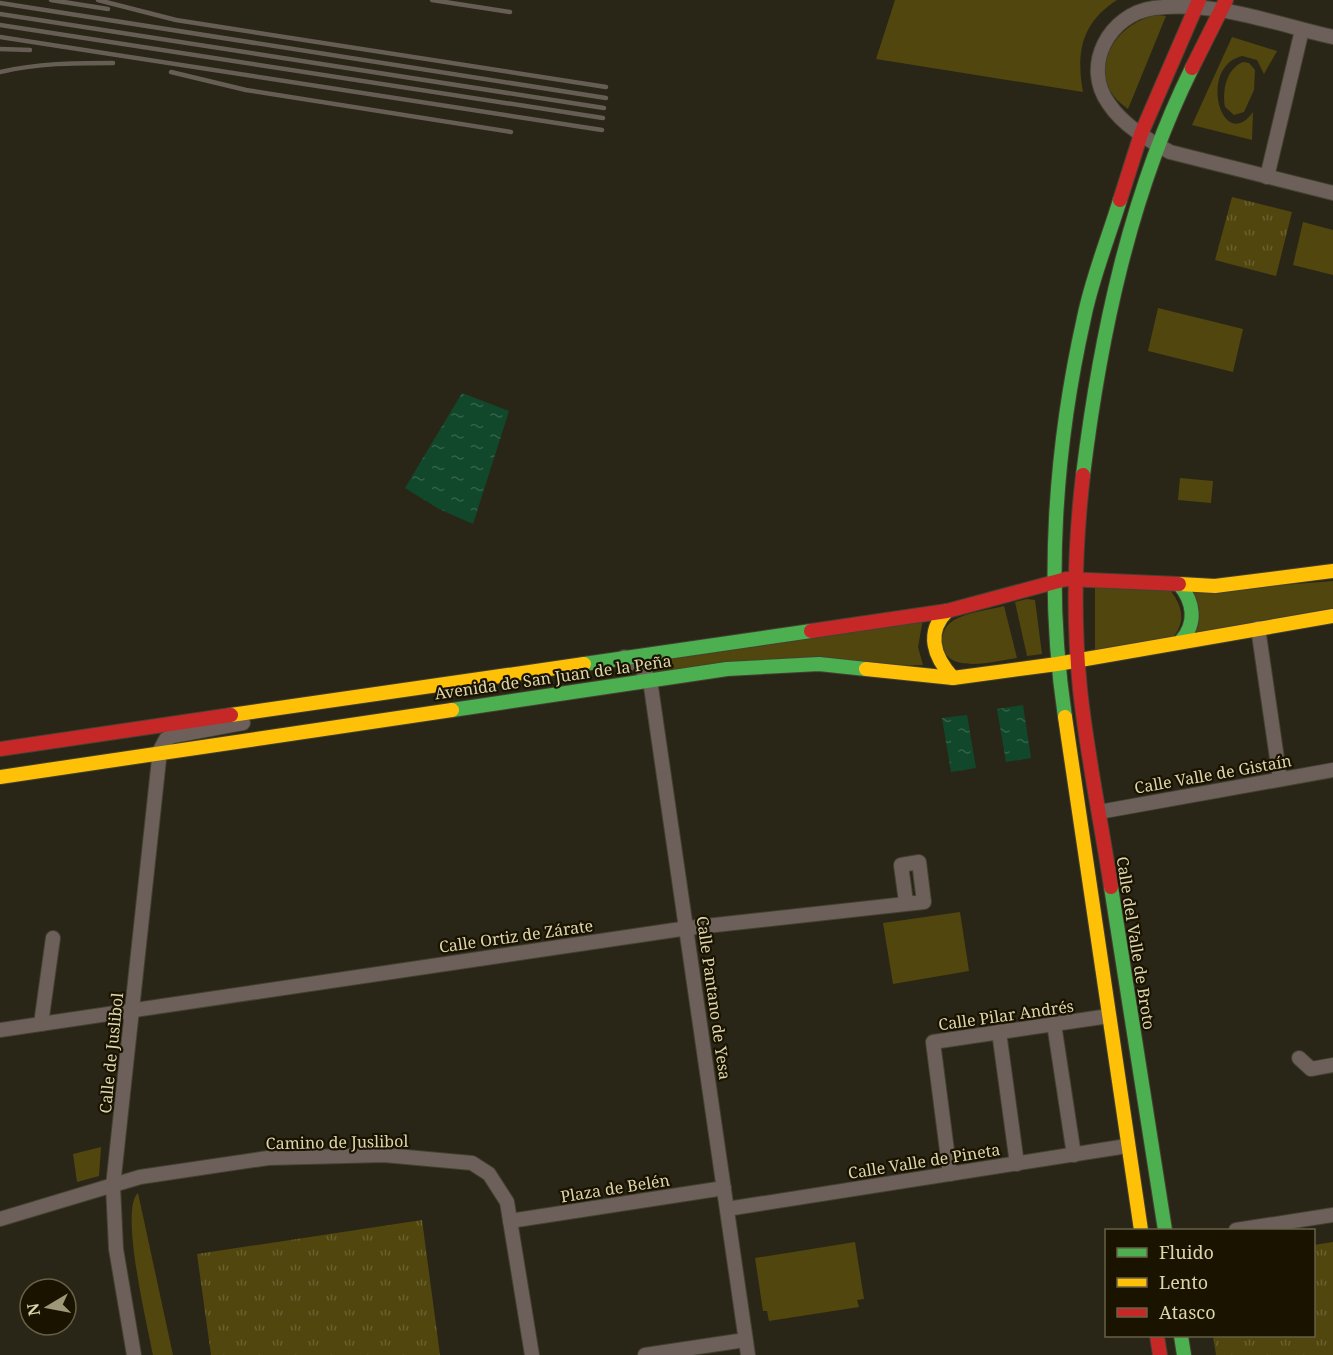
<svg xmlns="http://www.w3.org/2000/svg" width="1333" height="1355" viewBox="0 0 1333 1355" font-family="'Noto Serif',serif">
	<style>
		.green { fill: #51460e }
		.park { fill: url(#park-tufts) }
		.water { fill: url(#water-ripples) }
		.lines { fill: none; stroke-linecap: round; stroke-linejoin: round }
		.street-casing { stroke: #444131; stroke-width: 16 }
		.fast-casing { stroke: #444131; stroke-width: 16 }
		.slow-casing { stroke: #444131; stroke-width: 16 }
		.jam-casing { stroke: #444131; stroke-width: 16 }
		.street { stroke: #6d605a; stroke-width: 14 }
		.fast { stroke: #4caf50; stroke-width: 14 }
		.slow { stroke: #ffc107; stroke-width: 14 }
		.jam { stroke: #c62828; stroke-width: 14 }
		.rail { stroke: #665e54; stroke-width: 4.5 }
		.labels { text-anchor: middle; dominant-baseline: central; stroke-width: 4.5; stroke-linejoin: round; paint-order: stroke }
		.street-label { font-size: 16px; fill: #ddd5ac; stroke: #191300 }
	</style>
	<defs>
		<pattern id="park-tufts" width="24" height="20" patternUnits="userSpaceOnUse" patternTransform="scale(1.5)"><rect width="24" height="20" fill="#51460e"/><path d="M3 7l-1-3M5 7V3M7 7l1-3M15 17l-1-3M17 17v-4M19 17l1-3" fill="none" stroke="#6a602e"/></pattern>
		<pattern id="water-ripples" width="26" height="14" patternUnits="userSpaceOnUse" patternTransform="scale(1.5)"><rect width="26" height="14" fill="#11482b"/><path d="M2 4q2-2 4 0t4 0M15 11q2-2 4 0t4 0" fill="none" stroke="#336247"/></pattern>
	</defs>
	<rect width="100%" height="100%" fill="#292618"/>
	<g class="green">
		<path d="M 895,0 L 1117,0 C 1081,23 1076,53 1083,92 L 876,59 Z"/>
		<path d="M 1157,15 L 1166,16 L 1128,109 C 1083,79 1110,24 1157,15 Z"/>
		<path d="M 1232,37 L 1277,51 L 1264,74 L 1257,60 L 1242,56 C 1197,67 1222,155 1253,112 L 1252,140 L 1192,125 Z"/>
		<path d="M 1243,62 L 1249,63 L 1255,70 L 1254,90 L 1244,112 L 1234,115 L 1225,107 C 1222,91 1226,69 1243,62 Z"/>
		<path d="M 1303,222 L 1333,230 L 1333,275 L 1293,265 Z"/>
		<path d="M 1158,308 L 1243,329 L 1233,372 L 1148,351 Z"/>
		<path d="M 1180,478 L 1213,481 L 1211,503 L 1178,500 Z"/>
		<path d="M 1333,581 L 1333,608 L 1196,633 L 1192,592 Z"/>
		<path d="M 1095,587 L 1171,591 C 1182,607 1186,620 1174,636 L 1095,650 Z"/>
		<path d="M 1027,599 L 1035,600 L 1042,654 L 1027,656 L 1015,602 Z"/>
		<path d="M 1004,606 L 1017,658 C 994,661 941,677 942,639 C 943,631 947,624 954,620 C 968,612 989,610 1004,606 Z"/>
		<path d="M 923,619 L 918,647 L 923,665 L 655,672 L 647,658 Z"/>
		<path d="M 960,912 L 969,971 L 893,984 L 883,923 Z"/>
		<path d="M 101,1147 L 99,1176 L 77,1182 L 73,1154 Z"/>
		<path d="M 138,1193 L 173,1355 L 153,1355 C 148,1328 119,1209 138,1193 Z"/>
		<path d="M 855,1242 L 864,1299 L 857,1300 L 859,1307 L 769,1321 L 767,1311 L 763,1311 L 755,1258 Z"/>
	</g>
	<g class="park">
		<path d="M 1232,197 L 1292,212 L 1276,276 L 1215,260 Z"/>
		<path d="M 422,1220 L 440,1355 L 211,1355 L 197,1254 Z"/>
		<path d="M 1333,1242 L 1333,1355 L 1216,1355 L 1213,1336 L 1314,1336 L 1314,1245 Z"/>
	</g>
	<g class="water">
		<path d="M 462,393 L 509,411 L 473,524 L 439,509 L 405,488 Z"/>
		<path d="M 1023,705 L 1031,758 L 1006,762 L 997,709 Z"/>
		<path d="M 967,715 L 976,768 L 951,772 L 942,718 Z"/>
	</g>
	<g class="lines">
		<g class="street-casing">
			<g id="street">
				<path d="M 1333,37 C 1276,24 1213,0 1154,8 C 1109,14 1081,66 1109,104 C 1123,125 1148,140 1170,152 L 1333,193"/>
				<path d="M 1267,177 L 1302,30"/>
				<path d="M 1258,628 L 1280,779"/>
				<path d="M 624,657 L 639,666 L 650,680 L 748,1355"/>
				<path d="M 1099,812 L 1333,770"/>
				<path d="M 41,1024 L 53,938"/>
				<path d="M 1054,1024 L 1074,1155"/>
				<path d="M 0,1030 L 688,928 L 924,902 L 919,862 L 901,865 L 906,902"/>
				<path d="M 999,1032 L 1017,1164"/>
				<path d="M 1299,1058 L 1311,1069 L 1333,1065"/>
				<path d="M 950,1174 L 933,1042 L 1109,1016"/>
				<path d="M 727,1209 L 1127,1146"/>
				<path d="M 0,1219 L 140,1177 L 268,1158 L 384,1155 L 472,1163 L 489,1174 L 507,1202 L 532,1355"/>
				<path d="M 510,1221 L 724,1188"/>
				<path d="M 1236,1230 L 1333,1215"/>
				<path d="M 134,1355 L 116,1249 L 113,1186 L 160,750 L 166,739 L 173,736 L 243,723"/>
				<path d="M 645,1355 L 745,1340"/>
			</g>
		</g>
		<g class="fast-casing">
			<g id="fast">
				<path d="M 1083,475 C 1100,337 1130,193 1192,68"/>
				<path d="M 1179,584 C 1194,602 1197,623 1181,641"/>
				<path d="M 584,664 L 811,631"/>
				<path d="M 452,710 L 727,669 L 819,664 L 866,669"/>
				<path d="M 1065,717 C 1045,585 1055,447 1084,318 C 1092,278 1108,239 1120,200"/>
				<path d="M 1111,887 L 1165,1230"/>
				<path d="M 1181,1336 L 1184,1355"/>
			</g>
		</g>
		<g class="slow-casing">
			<g id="slow">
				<path d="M 1179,584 L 1215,586 L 1333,571"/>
				<path d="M 947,611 C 925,633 934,657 953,678"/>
				<path d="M 866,669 L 953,678 L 1057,664 L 1333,616"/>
				<path d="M 231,715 L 584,664"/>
				<path d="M 1065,717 L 1141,1230"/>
				<path d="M 0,777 L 452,710"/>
			</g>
		</g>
		<g class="jam-casing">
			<g id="jam">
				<path d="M 1192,68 L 1226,0"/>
				<path d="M 1120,200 L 1141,134 L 1199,0"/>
				<path d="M 1083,475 C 1075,544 1073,618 1080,689 C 1087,755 1101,821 1111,887"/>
				<path d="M 811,631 L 947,611 L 1066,579 L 1179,584"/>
				<path d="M 0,749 L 231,715"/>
				<path d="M 1157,1336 L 1160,1355"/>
			</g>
		</g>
		<use href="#street" class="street"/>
		<use href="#fast" class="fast"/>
		<use href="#slow" class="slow"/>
		<use href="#jam" class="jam"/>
		<g class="rail">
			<path d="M 51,0 L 108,9"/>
			<path d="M 98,0 L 176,20 L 606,87"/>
			<path d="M 432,0 L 510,12"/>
			<path d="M 0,3 L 606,98"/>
			<path d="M 0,14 L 604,108"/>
			<path d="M 0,25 L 603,118"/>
			<path d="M 0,37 L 602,130"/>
			<path d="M 0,49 L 30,50"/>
			<path d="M 0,72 C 38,63 74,63 113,63"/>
			<path d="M 171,72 L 246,90 L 511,132"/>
		</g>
	</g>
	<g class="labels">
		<g class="street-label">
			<text transform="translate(553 677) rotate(-8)">Avenida de San Juan de la Peña</text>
			<text transform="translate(1213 774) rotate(-10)">Calle Valle de Gistaín</text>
			<text transform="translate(516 936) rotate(-8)">Calle Ortiz de Zárate</text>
			<text transform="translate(1136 943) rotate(81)">Calle del Valle de Broto</text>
			<text transform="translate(714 998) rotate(82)">Calle Pantano de Yesa</text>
			<text transform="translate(1006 1015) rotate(-8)">Calle Pilar Andrés</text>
			<text transform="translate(111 1053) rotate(-84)">Calle de Juslibol</text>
			<text transform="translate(337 1142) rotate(-1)">Camino de Juslibol</text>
			<text transform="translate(924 1161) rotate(-9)">Calle Valle de Pineta</text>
			<text transform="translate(615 1188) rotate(-9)">Plaza de Belén</text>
		</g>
	</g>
	<rect x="1105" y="1229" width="210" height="108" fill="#191300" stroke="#676145" stroke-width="1.5"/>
	<rect x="1117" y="1248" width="30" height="9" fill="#4caf50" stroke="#676145" stroke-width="1.5"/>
	<text x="1159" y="1259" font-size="18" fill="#ddd5ac">Fluido</text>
	<rect x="1117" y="1278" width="30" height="9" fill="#ffc107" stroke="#676145" stroke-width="1.5"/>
	<text x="1159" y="1289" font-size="18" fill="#ddd5ac">Lento</text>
	<rect x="1117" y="1308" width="30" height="9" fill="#c62828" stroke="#676145" stroke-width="1.5"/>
	<text x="1159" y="1319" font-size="18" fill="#ddd5ac">Atasco</text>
	<g transform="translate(48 1307) rotate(260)"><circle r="28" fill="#191300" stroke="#676145" stroke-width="1.5"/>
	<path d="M0-4.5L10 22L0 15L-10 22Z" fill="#9e9878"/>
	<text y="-9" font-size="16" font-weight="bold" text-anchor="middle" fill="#ddd5ac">N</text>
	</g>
</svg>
